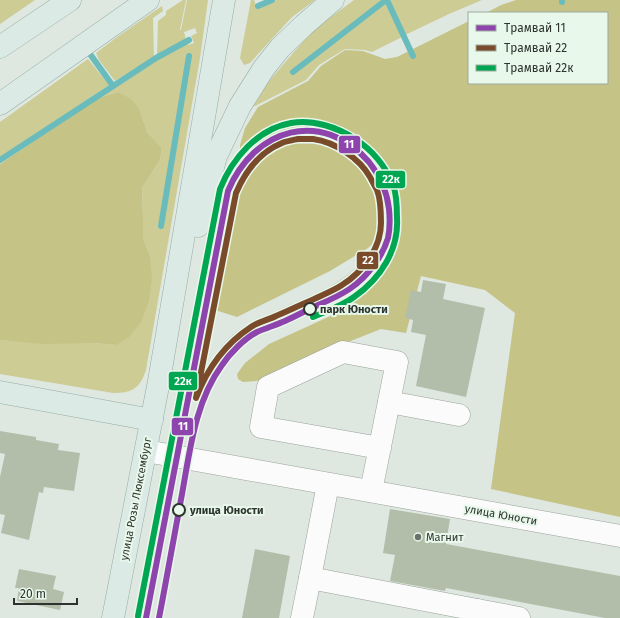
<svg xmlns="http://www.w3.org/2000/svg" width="620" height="618" viewBox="0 0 620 618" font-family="'Fira Sans',sans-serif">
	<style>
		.green { fill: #cecc95; fill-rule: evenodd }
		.forest { fill: #c5c386 }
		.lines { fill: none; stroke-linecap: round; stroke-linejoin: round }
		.stream { stroke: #6abcbc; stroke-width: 6 }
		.building { fill: #b3beaa }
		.minor-casing { stroke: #9ba29c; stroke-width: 23 }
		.major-casing { stroke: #94aea6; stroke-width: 23 }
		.minor { stroke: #fafbfa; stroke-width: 22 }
		.major { stroke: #dceae6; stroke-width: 22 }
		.tram { stroke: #c6c9c7; stroke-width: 1 }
		.tram-1-casing { stroke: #e8f8ea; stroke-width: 9 }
		.tram-2-casing { stroke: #e8f8ea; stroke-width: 9 }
		.tram-3-casing { stroke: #e8f8ea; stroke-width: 9 }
		.tram-1 { stroke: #8e44ad; stroke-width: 6 }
		.tram-2 { stroke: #7a4b2a; stroke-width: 6 }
		.tram-3 { stroke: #00a651; stroke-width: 6 }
		.stop-dot { fill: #e8f8ea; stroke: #2d332e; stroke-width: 2 }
		.poi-dot { fill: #6b726c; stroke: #e8f8ea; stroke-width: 1.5 }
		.labels { text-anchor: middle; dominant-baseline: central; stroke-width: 4; stroke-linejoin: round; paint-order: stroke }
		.stop-label { font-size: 11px; font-weight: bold; fill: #2d332e; stroke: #e8f8ea; text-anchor: start }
		.street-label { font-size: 11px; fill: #2d332e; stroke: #e8f8ea }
		.poi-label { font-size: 11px; fill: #2d332e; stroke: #e8f8ea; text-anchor: start }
		.line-badge { stroke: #e8f8ea; stroke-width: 1.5 }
		.badge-label { font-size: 11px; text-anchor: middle; font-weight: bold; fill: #fff }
	</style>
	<rect width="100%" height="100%" fill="#dee7e0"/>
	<g class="green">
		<path d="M 0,0 L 35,0 L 0,24 Z"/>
		<path d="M 183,0 L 186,0 L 180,30 L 181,30 L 187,0 L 208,0 L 200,58 L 146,370 C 140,388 133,393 113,393 L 0,374 L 0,340 L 92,343 L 116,345 L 150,256 L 143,238 L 143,216 L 142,188 L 160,160 L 162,148 L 147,132 L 140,110 L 118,92 L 98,98 L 159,58 L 187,42 L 188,45 L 194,43 L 191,36 L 197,33 L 195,28 L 184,32 L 186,40 L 157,55 L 158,21 L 166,15 L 166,11 ZM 187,55 L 190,55 L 162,228 L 159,228 Z"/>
		<path d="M 251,0 L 254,0 L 257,8 L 276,0 L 315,0 L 292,17 L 250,63 L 244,65 L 240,58 Z"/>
		<path d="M 354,0 L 383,0 L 291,71 L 293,74 L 386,3 L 402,37 L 372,52 L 365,50 L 345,49 L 319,65 L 306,80 L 257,105 L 252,107 L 263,88 L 312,31 Z"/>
		<path d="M 390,0 L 482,0 L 449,14 L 405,35 Z"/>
		<path d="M 162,6 L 163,11 L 153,18 L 154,57 L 115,81 L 99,60 L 96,53 L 117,37 Z"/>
		<path d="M 88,59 L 109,85 L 0,158 L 0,122 Z"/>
	</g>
	<g class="forest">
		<path d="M 516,0 L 620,0 L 620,517 L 491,489 L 515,313 L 485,290 L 421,276 L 406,333 L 381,329 L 338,346 L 268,380 L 243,382 L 238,379 L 237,374 L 245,363 L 269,344 L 335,314 L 368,288 L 385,266 L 392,242 L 382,235 L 368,248 L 330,271 L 237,317 L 212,309 L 213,287 L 240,166 L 240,145 L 245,128 L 258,107 L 308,81 L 321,66 L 345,50 L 363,51 L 385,59 L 397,57 L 469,21 L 469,83 L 607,83 L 607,13 L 486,13 L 501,5 Z"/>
		<path d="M 118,92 L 131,99 L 140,110 L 147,132 L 162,148 L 160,160 L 142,188 L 143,216 L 143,238 L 150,256 L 152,278 L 149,301 L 141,322 L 129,337 L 116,345 L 92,343 L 44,344 L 0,340 L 0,164 L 98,98 Z"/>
	</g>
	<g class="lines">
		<g class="stream">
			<path d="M 387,0 L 413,56"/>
			<path d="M 562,0 L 562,2"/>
			<path d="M 258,6 L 272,0"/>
			<path d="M 90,54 L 113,86"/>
			<path d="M 293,72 L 386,0"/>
			<path d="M 0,160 L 156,58 L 189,40"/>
			<path d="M 161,226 L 189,56"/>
		</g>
	</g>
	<g class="building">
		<path d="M 423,280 L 446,284 L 443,299 L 485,308 L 466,397 L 416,386 L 426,335 L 411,332 L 413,320 L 405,318 L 411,290 L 421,292 Z"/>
		<path d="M 0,431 L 36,437 L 36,440 L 59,444 L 58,450 L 80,453 L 74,491 L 44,487 L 43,493 L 39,492 L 29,540 L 1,533 L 5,515 L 0,514 L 0,477 L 5,454 L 0,453 Z"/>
		<path d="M 390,509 L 450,519 L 446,544 L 620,576 L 620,618 L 605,618 L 446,588 L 445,591 L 390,581 L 395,555 L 383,553 Z"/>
		<path d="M 255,549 L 290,556 L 279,618 L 242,618 Z"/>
		<path d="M 19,569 L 56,576 L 53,589 L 64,592 L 60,610 L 17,601 L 19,588 L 15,588 Z"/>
	</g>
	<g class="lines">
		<g class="minor-casing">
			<g id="minor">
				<path d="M 389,402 L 459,415"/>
				<path d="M 146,451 L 620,536"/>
				<path d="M 328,484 L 310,578 L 477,610"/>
				<path d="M 371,491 L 397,362 L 343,352 L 268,387 L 261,427 L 380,448"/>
				<path d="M 302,618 L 310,578"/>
				<path d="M 476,618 L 477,610 L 519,618"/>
			</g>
		</g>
		<g class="major-casing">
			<g id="major">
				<path d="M 0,47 L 70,0"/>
				<path d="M 0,104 L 148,0"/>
				<path d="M 198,226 L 216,156 L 240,106 L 264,68 L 280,48 L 304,25 L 333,0"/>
				<path d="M 0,392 L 152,420"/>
				<path d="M 113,618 L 159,381 L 224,0"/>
			</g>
		</g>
		<use href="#minor" class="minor"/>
		<use href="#major" class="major"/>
		<path class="tram" d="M 195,426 L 214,359 C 222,342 235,332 251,323 L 330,287 C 343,279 356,270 365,258 C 374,245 377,233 377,217 C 377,208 376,199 373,190 C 367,173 346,152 329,147 C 321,144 313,143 305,143 C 301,143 296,142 292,143 C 284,145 275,149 267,153 C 250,162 237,174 228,191"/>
		<g class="tram-1-casing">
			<path id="tram-1" d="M 146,618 L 228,191 C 254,128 322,108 369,162 C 380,176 387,191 389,209 C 390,219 390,229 388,238 C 385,248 380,257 374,265 C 359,286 342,295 318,305 C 307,310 296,316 285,321 C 276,325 266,328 257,332 C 245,338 230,353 222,365 C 195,402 190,450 182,494 C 174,536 167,577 159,618"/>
		</g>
		<g class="tram-2-casing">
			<path id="tram-2" d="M 298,139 C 303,139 308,139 313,139 C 335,142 359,158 370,177 C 372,181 375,186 377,190 C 381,200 381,213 381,223 C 381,248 363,272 342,285 C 333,291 322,295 312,300 C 300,305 288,311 276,316 C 268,320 258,322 251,327 C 225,344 207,369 196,398 L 236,193 C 245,172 260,152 282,143 C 287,141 293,140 298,139 Z"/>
		</g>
		<g class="tram-3-casing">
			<path id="tram-3" d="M 138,616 L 220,189 C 232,159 257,129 291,123 C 312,119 337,127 355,139 C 371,149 386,166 393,185 C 397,195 397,207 397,218 C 399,250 380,279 354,297 C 342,306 327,311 313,317"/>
		</g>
		<use href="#tram-1" class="tram-1"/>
		<use href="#tram-2" class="tram-2"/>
		<use href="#tram-3" class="tram-3"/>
	</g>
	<g class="stop-dot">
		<circle cx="310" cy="309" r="6"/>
		<circle cx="179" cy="510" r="6"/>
	</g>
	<circle class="poi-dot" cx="418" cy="537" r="4"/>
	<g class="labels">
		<g class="stop-label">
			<text x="320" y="309">парк Юности</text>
			<text x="190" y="510">улица Юности</text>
		</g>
		<g class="street-label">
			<text transform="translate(136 499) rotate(-79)">улица Розы Люксембург</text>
			<text transform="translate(501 515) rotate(10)">улица Юности</text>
		</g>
		<g class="poi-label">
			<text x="426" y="537">Магнит</text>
		</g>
	</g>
	<g class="line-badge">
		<rect x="338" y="135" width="23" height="19" rx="4" fill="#8e44ad"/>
		<rect x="375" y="170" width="31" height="19" rx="4" fill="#00a651"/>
		<rect x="356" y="251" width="23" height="19" rx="4" fill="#7a4b2a"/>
		<rect x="168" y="371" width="30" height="20" rx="4" fill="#00a651"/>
		<rect x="171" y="417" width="23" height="19" rx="4" fill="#8e44ad"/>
	</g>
	<g class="badge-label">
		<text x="349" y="148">11</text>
		<text x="391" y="183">22к</text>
		<text x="368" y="264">22</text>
		<text x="183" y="385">22к</text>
		<text x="183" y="430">11</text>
	</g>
	<rect x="468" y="12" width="140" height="72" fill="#e8f8ea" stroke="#9da99f"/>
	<rect x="476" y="25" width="20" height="6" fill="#8e44ad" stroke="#9da99f"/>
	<text x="504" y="32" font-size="12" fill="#2d332e">Трамвай 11</text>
	<rect x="476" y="45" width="20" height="6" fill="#7a4b2a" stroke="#9da99f"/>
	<text x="504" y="52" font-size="12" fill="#2d332e">Трамвай 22</text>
	<rect x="476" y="65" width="20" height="6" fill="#00a651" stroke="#9da99f"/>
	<text x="504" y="72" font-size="12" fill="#2d332e">Трамвай 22к</text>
	<path d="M14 598v6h63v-6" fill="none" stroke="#2d332e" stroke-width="2"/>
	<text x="20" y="598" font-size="12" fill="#2d332e" stroke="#e8f8ea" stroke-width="3" paint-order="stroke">20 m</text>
</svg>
